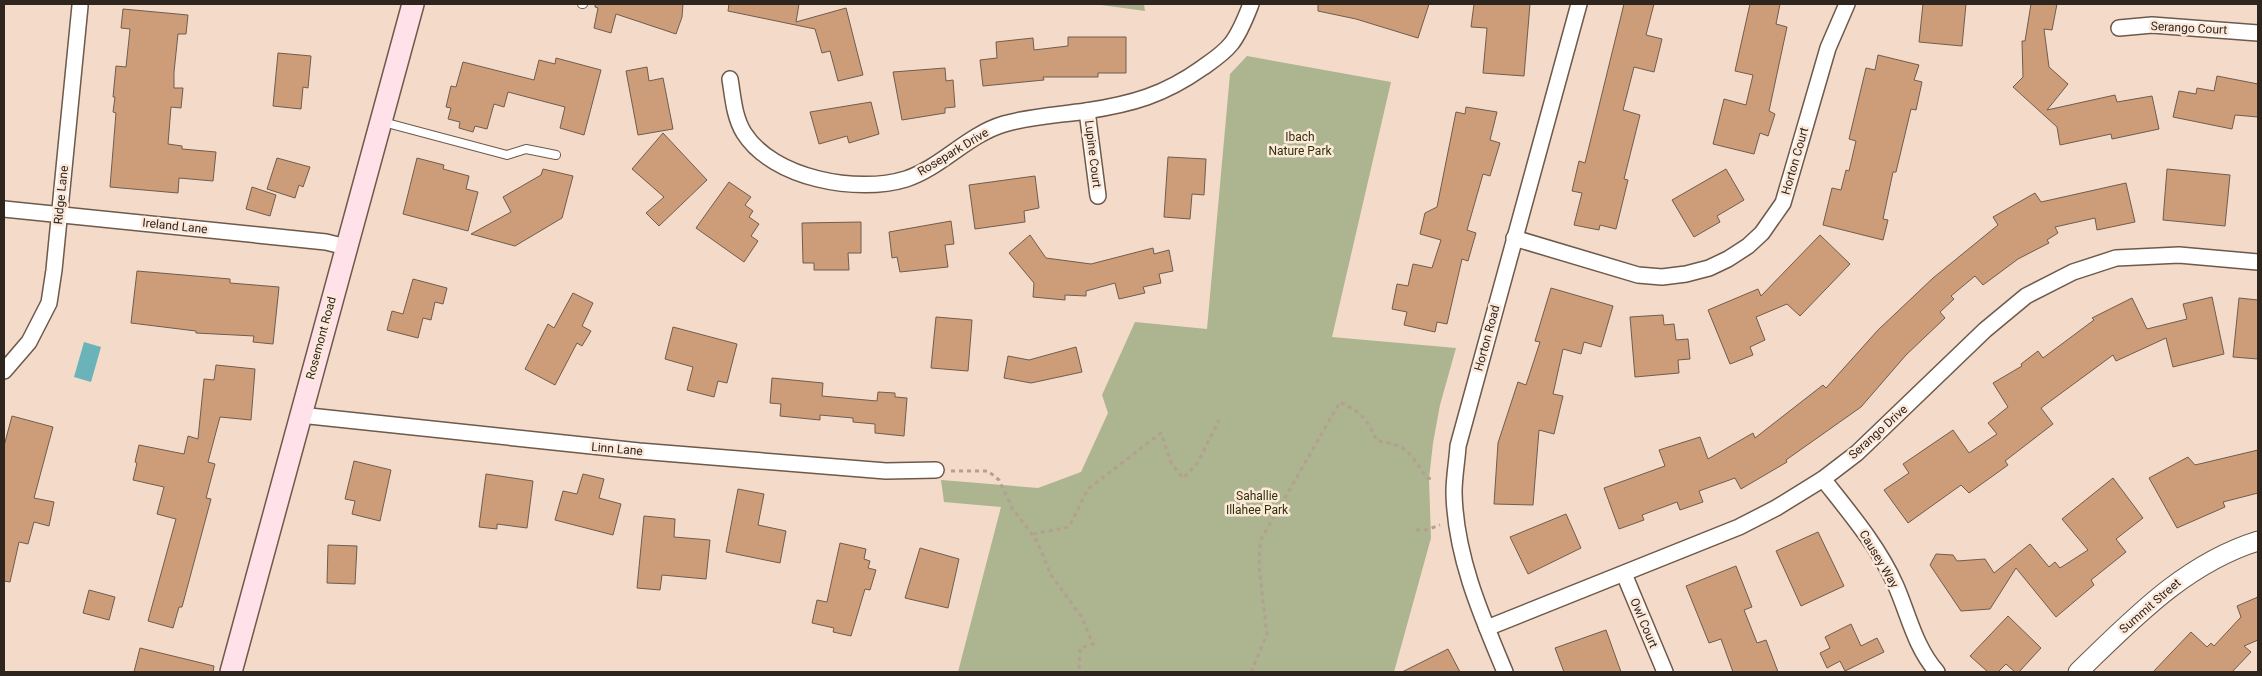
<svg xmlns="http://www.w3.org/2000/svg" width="2262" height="676" viewBox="0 0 2262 676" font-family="Roboto,sans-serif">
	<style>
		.green { fill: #adb490 }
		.water { fill: #69b3b9 }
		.building { fill: #cd9d7a; stroke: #715c4d }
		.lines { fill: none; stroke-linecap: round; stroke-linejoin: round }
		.service-casing { stroke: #6e594a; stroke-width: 10 }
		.minor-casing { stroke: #6e594a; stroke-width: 18 }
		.tertiary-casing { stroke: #6e594a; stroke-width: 21 }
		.secondary-casing { stroke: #6e594a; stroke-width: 24 }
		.path { stroke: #b3a092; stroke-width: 3; stroke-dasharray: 4 4; stroke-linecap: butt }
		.service { stroke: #fff; stroke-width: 8 }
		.minor { stroke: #fff; stroke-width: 15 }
		.tertiary { stroke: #fff; stroke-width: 19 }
		.secondary { stroke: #ffe1ea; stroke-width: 21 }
		.labels { text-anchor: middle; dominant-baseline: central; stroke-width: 5; stroke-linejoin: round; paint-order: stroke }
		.street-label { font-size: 12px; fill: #2e251f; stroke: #fde9da }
		.park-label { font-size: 12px; fill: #2d3308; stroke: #fde9da }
	</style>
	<rect width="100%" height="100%" fill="#f3dac9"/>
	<g class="green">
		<path d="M 1094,4 L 1144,4 L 1145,11 Z"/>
		<path d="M 1247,56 L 1391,82 L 1332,337 L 1456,348 L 1440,405 L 1433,443 L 1429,479 L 1431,538 L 1394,672 L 958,672 L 1001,507 L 944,502 L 941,480 L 1038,488 L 1081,472 L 1108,413 L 1102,395 L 1135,322 L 1207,329 L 1230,74 Z"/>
	</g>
	<path class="water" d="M 84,342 L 101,347 L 91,382 L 74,377 Z"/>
	<g class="building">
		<path d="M 595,4 L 683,4 L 682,17 L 676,34 L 616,14 L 611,33 L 594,28 L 598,8 L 595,7 Z"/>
		<path d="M 729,4 L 799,4 L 796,22 L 846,8 L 863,75 L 838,81 L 830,51 L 822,53 L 815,29 L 728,11 Z"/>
		<path d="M 1318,4 L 1429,4 L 1418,38 L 1356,19 L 1318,11 Z"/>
		<path d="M 1474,4 L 1530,4 L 1524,76 L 1483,73 L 1487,28 L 1471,27 Z"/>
		<path d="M 1624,4 L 1654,4 L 1646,35 L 1662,39 L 1654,72 L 1634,67 L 1623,110 L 1640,115 L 1624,179 L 1628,180 L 1616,229 L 1600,225 L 1599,230 L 1574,225 L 1582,193 L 1572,191 L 1579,161 L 1585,163 Z"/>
		<path d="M 1750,4 L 1780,4 L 1776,24 L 1787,27 L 1769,111 L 1775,114 L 1768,136 L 1760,133 L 1754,154 L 1713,144 L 1724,99 L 1746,105 L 1753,75 L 1735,71 Z"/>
		<path d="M 1923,4 L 1966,4 L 1962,46 L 1919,42 Z"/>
		<path d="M 2031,4 L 2057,4 L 2052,30 L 2044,29 L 2049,67 L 2068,84 L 2047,110 L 2115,95 L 2117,102 L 2152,96 L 2159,129 L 2112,139 L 2111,134 L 2060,145 L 2057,127 L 2013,87 L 2023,77 L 2022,41 L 2025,41 Z"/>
		<path d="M 123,9 L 188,15 L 186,34 L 178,34 L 174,72 L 174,88 L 183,88 L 181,108 L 171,107 L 168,144 L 182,146 L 182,149 L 216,152 L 213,181 L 179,178 L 178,193 L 110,187 L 116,113 L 113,112 L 115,97 L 113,97 L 116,66 L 126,67 L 130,29 L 121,28 Z"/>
		<path d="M 1068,37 L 1126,37 L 1126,73 L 1098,73 L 1098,77 L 1043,77 L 1044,80 L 983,86 L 980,60 L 997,58 L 996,42 L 1033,38 L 1034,50 L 1068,46 Z"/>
		<path d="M 278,53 L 311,56 L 308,88 L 303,87 L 301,109 L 273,106 Z"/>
		<path d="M 1878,55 L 1919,65 L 1914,80 L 1922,82 L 1916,110 L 1911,109 L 1896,172 L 1893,172 L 1883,219 L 1888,220 L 1883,240 L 1823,225 L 1832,188 L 1841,190 L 1846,170 L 1849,171 L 1856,141 L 1849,139 L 1866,68 L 1875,70 Z"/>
		<path d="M 556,58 L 601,70 L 584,135 L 560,128 L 565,107 L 508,92 L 504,107 L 494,104 L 487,129 L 475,126 L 473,132 L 459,128 L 460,122 L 448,119 L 451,108 L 446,107 L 451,86 L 456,87 L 463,62 L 534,80 L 539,60 L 555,64 Z"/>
		<path d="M 647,67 L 649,81 L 663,78 L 673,129 L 638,135 L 626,71 Z"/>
		<path d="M 945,68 L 946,81 L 953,80 L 955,107 L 945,108 L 945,113 L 902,120 L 893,72 Z"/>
		<path d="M 2217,76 L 2258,84 L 2258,117 L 2235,115 L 2232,129 L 2173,117 L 2179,91 L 2196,94 L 2197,88 L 2214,91 Z"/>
		<path d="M 871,102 L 879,134 L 849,143 L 847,136 L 819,144 L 810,112 Z"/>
		<path d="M 1466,107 L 1497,112 L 1490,140 L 1500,143 L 1490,176 L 1483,174 L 1467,230 L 1476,233 L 1468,261 L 1462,259 L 1447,324 L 1437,322 L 1435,332 L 1404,325 L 1407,312 L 1392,309 L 1397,284 L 1408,286 L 1413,264 L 1432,268 L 1441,240 L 1420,234 L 1425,213 L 1437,207 L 1456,112 L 1465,114 Z"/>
		<path d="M 663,133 L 707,180 L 659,226 L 646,213 L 664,197 L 632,169 Z"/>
		<path d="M 1168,157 L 1206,159 L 1204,195 L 1192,194 L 1190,219 L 1164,217 Z"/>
		<path d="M 277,158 L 310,167 L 303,187 L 299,185 L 295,198 L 267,189 Z"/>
		<path d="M 417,158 L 444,165 L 443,169 L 469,176 L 466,189 L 478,192 L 468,231 L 403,214 Z"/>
		<path d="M 543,169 L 573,176 L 562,218 L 515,246 L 471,234 L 511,212 L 503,197 L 541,175 Z"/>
		<path d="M 1726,169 L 1744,200 L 1717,216 L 1720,222 L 1694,237 L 1672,200 Z"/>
		<path d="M 2167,169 L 2230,175 L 2225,226 L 2163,220 Z"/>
		<path d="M 1035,176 L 1039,208 L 1024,211 L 1025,222 L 975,229 L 969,185 Z"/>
		<path d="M 729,182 L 751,197 L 745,205 L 753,211 L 749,217 L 759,224 L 751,236 L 758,241 L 744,262 L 696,228 Z"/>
		<path d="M 2126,183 L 2135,222 L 2097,230 L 2095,218 L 2055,227 L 2058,233 L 2047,240 L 2049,243 L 2018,259 L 1983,285 L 1975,276 L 1951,296 L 1954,299 L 1940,312 L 1945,318 L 1906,355 L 1861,407 L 1786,460 L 1787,462 L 1741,489 L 1735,478 L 1699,491 L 1703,502 L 1680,510 L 1677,502 L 1642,515 L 1644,520 L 1619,529 L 1604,488 L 1665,466 L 1659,450 L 1700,437 L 1708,459 L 1753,433 L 1755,438 L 1823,385 L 1826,388 L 1878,330 L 1933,278 L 1998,225 L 1993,217 L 2035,193 L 2041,202 Z"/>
		<path d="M 252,187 L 276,195 L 270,216 L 246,209 Z"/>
		<path d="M 951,221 L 954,244 L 945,245 L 948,267 L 900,272 L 897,257 L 892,258 L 889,232 Z"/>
		<path d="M 861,222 L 861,253 L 848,253 L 849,270 L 814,270 L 814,263 L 803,263 L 802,223 Z"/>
		<path d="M 1030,235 L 1046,258 L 1091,264 L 1153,248 L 1154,254 L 1169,250 L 1173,271 L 1159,274 L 1161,283 L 1143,287 L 1145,293 L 1119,299 L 1115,283 L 1086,291 L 1086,296 L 1065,295 L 1065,300 L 1033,297 L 1034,283 L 1009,253 Z"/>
		<path d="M 1820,235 L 1850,264 L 1800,316 L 1787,304 L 1756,317 L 1765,340 L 1750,347 L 1753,355 L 1730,364 L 1708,310 L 1758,289 L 1761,296 Z"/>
		<path d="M 137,271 L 230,279 L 230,283 L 279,287 L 273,344 L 253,342 L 254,336 L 196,333 L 196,331 L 131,323 Z"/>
		<path d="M 413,279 L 447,288 L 443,304 L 435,302 L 431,320 L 423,318 L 418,338 L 387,330 L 392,311 L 403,314 Z"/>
		<path d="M 1551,288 L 1613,306 L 1601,347 L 1584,342 L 1581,354 L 1563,349 L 1553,394 L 1563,396 L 1554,434 L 1539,430 L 1533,505 L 1494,504 L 1498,443 L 1518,382 L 1526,385 L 1540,342 L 1535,341 Z"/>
		<path d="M 573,293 L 593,303 L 582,326 L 591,331 L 582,346 L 577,343 L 555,385 L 525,369 L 548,324 L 554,328 Z"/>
		<path d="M 2212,297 L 2224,354 L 2173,367 L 2166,338 L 2116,361 L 2113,355 L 2041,408 L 2053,424 L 2005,461 L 2008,465 L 1969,493 L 1961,485 L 1908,523 L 1884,490 L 1909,473 L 1903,464 L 1953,430 L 1969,453 L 1997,434 L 1988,423 L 2008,407 L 1993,383 L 2022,366 L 2021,364 L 2038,351 L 2043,358 L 2094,320 L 2092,318 L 2132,298 L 2147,329 L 2187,319 L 2183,304 Z"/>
		<path d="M 2239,298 L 2258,300 L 2258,359 L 2233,357 Z"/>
		<path d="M 1663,315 L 1664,325 L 1674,324 L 1676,340 L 1688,339 L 1690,359 L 1678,360 L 1679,373 L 1635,377 L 1630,317 Z"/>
		<path d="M 936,317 L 972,320 L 968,371 L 931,368 Z"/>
		<path d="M 673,327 L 737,344 L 727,383 L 718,381 L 714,397 L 687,390 L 693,367 L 665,359 Z"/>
		<path d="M 1076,347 L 1082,372 L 1031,383 L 1004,378 L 1008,356 L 1029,360 Z"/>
		<path d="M 216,365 L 255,369 L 251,420 L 220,417 L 208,462 L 215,464 L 206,498 L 211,499 L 182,607 L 179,607 L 173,628 L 148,621 L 176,519 L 157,514 L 164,487 L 133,480 L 137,463 L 135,462 L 139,445 L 184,454 L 188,436 L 198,439 L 204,379 L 214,380 Z"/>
		<path d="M 772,378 L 823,383 L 822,396 L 877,401 L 878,392 L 895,393 L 895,397 L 907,398 L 904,436 L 875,433 L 875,424 L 853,422 L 853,418 L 820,415 L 820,420 L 780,416 L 781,404 L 770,403 Z"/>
		<path d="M 12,416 L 53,427 L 34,498 L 54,502 L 49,526 L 34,522 L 28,544 L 19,542 L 10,582 L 4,581 L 4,446 Z"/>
		<path d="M 2258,450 L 2258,493 L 2223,502 L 2225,507 L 2177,528 L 2149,478 L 2188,457 L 2195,465 Z"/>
		<path d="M 354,461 L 391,470 L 380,521 L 352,514 L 355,501 L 345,499 Z"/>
		<path d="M 486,474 L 533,481 L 527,528 L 497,524 L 497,529 L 479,527 Z"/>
		<path d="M 583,474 L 604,479 L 599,498 L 621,504 L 613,535 L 555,520 L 563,491 L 577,494 Z"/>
		<path d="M 2113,478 L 2143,518 L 2116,539 L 2126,552 L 2091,580 L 2094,585 L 2056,617 L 2016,568 L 1990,609 L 1961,611 L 1930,565 L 1936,554 L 1953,555 L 1957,561 L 1985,559 L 1994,573 L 2030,544 L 2049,567 L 2055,562 L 2060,568 L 2088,550 L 2062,519 Z"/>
		<path d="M 738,489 L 764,494 L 758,525 L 786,531 L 780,563 L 726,552 Z"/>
		<path d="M 1566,514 L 1581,548 L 1528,574 L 1510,537 Z"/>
		<path d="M 644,516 L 675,519 L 674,537 L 710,540 L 706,579 L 662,575 L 660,590 L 637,588 Z"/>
		<path d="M 1818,532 L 1844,586 L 1801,606 L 1776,551 Z"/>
		<path d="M 840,543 L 866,549 L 864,559 L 870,561 L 868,568 L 876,570 L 870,590 L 865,589 L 851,636 L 833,632 L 834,628 L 812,623 L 817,600 L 827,602 Z"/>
		<path d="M 328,545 L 357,546 L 355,584 L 327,583 Z"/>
		<path d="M 920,548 L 959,559 L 948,608 L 905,598 Z"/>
		<path d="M 1736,566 L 1752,607 L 1744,610 L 1757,643 L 1766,640 L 1778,672 L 1733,672 L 1721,639 L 1709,643 L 1686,586 Z"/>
		<path d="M 89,590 L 115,597 L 109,620 L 83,613 Z"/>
		<path d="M 2258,597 L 2258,640 L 2244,646 L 2251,652 L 2232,672 L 2153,672 L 2191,632 L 2207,647 L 2211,643 L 2214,646 L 2241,617 L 2237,606 Z"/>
		<path d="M 2008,616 L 2041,648 L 2019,672 L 2015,672 L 2006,664 L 1998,672 L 1988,672 L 1970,656 Z"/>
		<path d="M 1851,624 L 1861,646 L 1877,638 L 1884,652 L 1845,671 L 1840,661 L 1827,668 L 1820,653 L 1830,648 L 1825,637 Z"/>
		<path d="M 1606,630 L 1621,672 L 1564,672 L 1555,648 Z"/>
		<path d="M 140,648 L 214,666 L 213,672 L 134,672 Z"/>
		<path d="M 1448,649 L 1460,672 L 1402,672 Z"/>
	</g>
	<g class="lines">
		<g class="service-casing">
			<g id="service">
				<path d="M 582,4 L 583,4"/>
				<path d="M 383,122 L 507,155 L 526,149 L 556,155"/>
			</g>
		</g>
		<g class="minor-casing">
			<g id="minor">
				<path d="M 2119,28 L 2152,25 L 2258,33"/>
				<path d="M 730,79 C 733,97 734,117 744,133 C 773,179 858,194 906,179 C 942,167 967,135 1004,124 C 1031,116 1059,115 1086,111 C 1132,104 1164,95 1202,68 C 1212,61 1223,54 1231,44 C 1240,33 1246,17 1251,4"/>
				<path d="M 1087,111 L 1098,196"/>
				<path d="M 4,209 L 326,242 L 346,247"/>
				<path d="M 1514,238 L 1638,275 L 1662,277 L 1686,274 L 1709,268 L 1728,259 L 1748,246 L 1762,233 L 1783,203 L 1828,48 L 1847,4"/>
				<path d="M 4,371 L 29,342 L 49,303 L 54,270 L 80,6"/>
				<path d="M 300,415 L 639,451 L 886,471 L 936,470"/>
				<path d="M 1823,479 C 1849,512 1879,547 1896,586 C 1909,616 1915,647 1937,672"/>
				<path d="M 1624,574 L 1665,672"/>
				<path d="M 1487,628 L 1739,527 L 1776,508 L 1823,479 L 1857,453 L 1985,330 L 2026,296 L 2073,272 L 2116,258 L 2179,255 L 2258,262"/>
				<path d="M 1505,672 C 1481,615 1455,555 1454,492 C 1454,477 1457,462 1458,446 L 1579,4"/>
			</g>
		</g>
		<g class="tertiary-casing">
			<path id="tertiary" d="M 2078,672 C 2132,620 2184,564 2258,541"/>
		</g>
		<g class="secondary-casing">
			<path id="secondary" d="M 231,672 L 413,4"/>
		</g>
		<g class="path">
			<path d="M 951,471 L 988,471 L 999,480 L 1012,508 L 1037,541 L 1051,575 L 1081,616 L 1093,644 L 1080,648 L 1079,672"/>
			<path d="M 1416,530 L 1426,530 L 1440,525"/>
			<path d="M 1033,534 L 1069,527 L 1088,489 L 1161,433 L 1171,463 L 1183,478 L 1197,464 L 1219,420"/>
			<path d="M 1251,672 L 1267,634 L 1259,567 L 1260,541 L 1340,402 C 1361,412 1368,420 1377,441 C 1408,444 1411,455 1427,478 L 1433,479"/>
		</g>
		<use href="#service" class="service"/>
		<use href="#minor" class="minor"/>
		<use href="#tertiary" class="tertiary"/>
		<use href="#secondary" class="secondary"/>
	</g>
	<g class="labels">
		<g class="street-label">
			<text transform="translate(2189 28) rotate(3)">Serango Court</text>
			<text transform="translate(953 152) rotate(-31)">Rosepark Drive</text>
			<text transform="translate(1093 154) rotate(83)">Lupine Court</text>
			<text transform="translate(1795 161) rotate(-74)">Horton Court</text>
			<text transform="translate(61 195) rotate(-84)">Ridge Lane</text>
			<text transform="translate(175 226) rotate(6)">Ireland Lane</text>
			<text transform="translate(321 338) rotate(-75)">Rosemont Road</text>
			<text transform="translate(1487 338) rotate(-75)">Horton Road</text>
			<text transform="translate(1878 432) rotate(-42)">Serango Drive</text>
			<text transform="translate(617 449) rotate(5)">Linn Lane</text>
			<text transform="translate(1879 559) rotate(59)">Causey Way</text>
			<text transform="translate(2150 606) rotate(-41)">Summit Street</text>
			<text transform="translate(1644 623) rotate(67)">Owl Court</text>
		</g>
		<g class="park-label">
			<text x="1300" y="137">Ibach<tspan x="1300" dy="14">Nature Park</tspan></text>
			<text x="1257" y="496">Sahallie<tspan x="1257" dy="14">Illahee Park</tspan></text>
		</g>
	</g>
	<rect width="2262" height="676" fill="none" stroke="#2e251f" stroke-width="10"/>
</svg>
